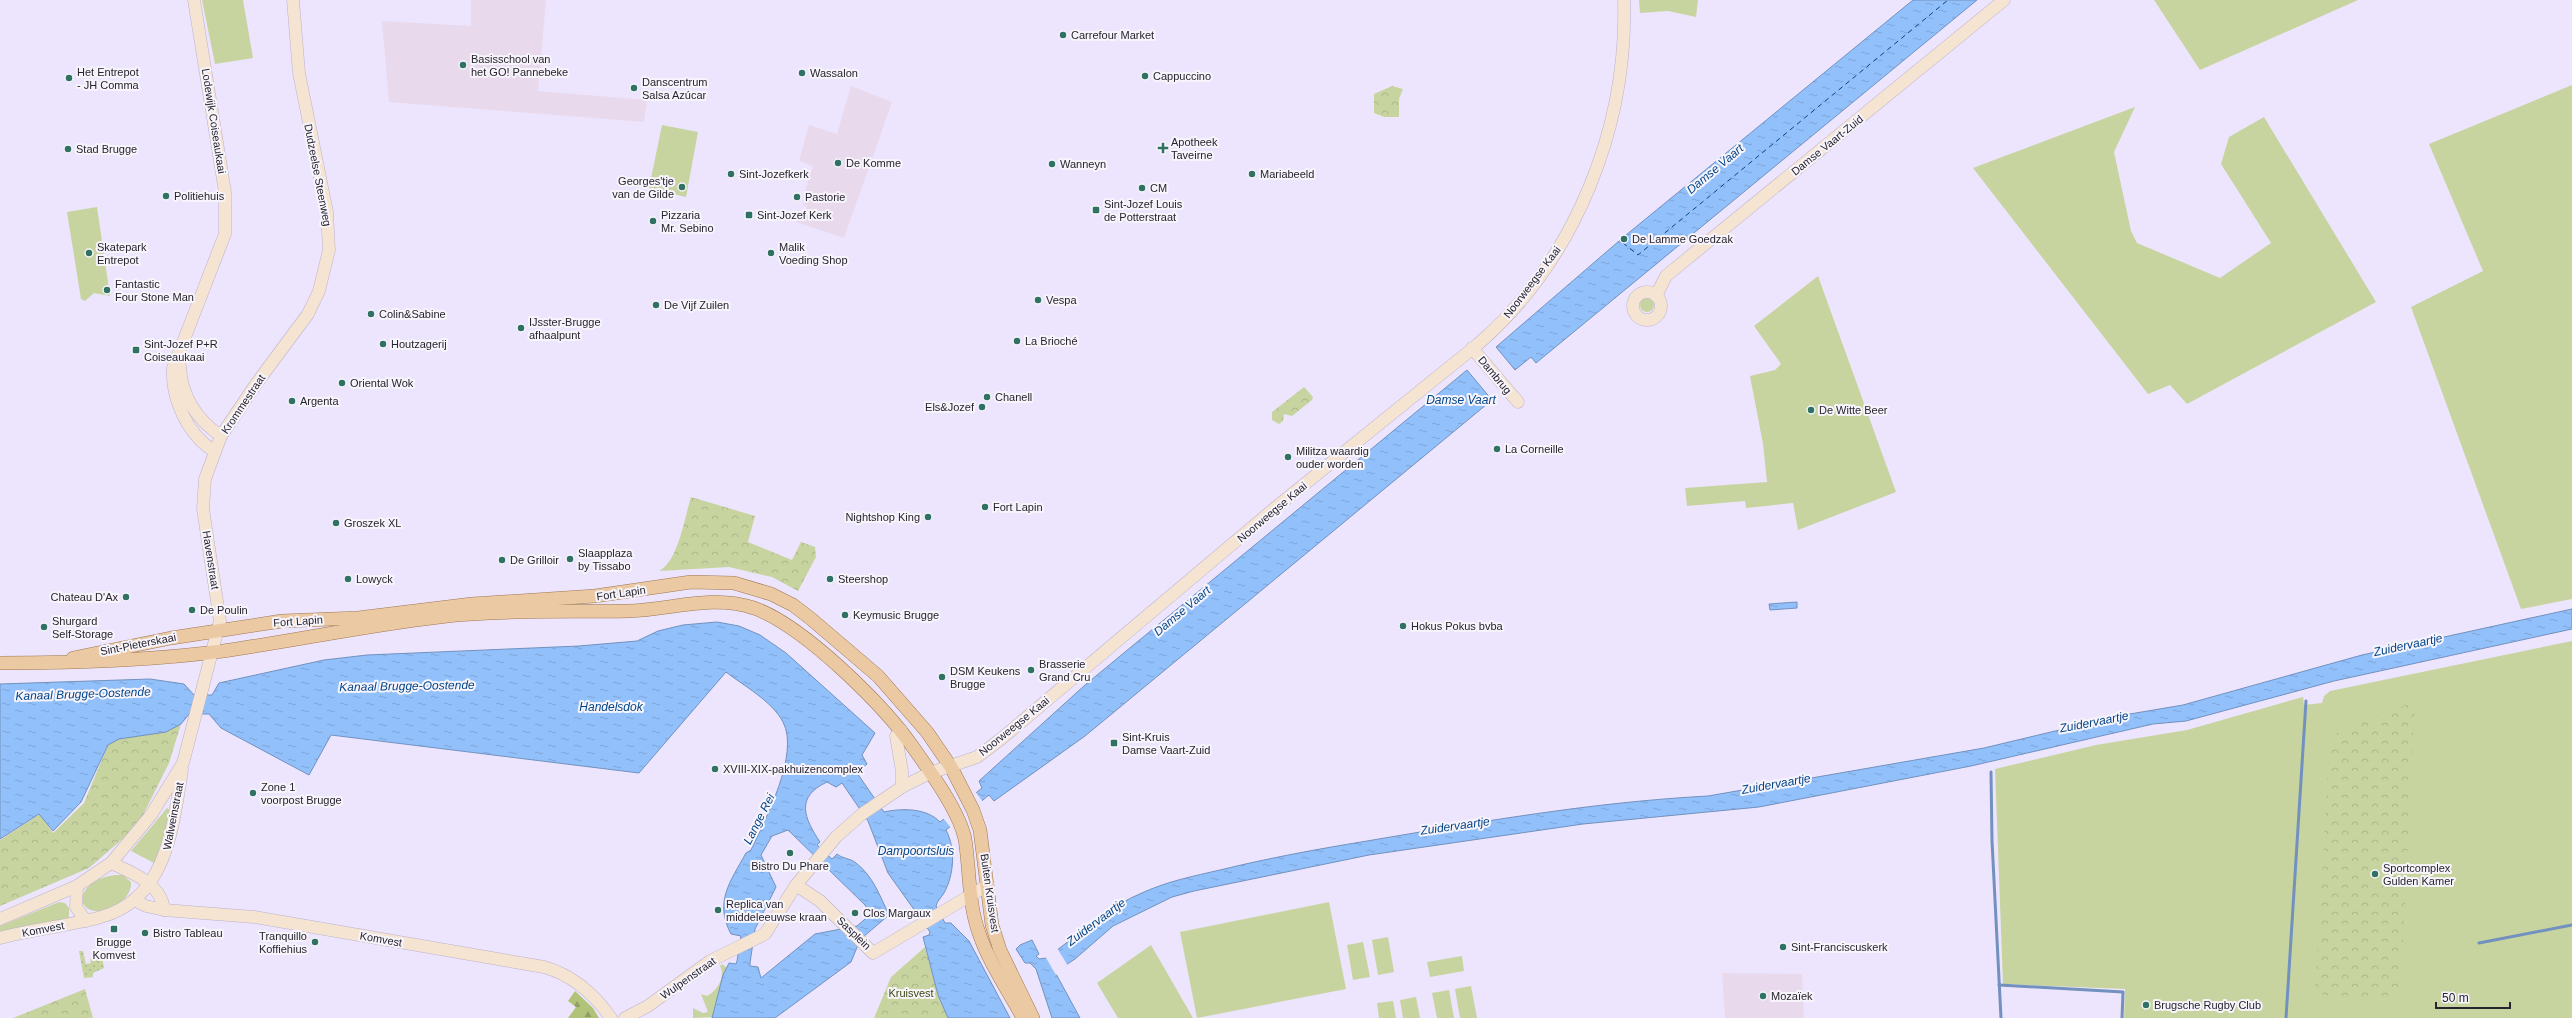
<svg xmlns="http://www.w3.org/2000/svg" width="2572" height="1018" viewBox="0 0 2572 1018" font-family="Helvetica,sans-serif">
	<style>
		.education { fill: #e9d9ec }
		.grass { fill: #c7d4a0 }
		.forest { fill: url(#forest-firs) }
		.park { fill: url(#park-crowns) }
		.garden { fill: url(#garden-dots) }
		.water { fill: url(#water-ripples); stroke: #7291be; fill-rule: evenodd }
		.pier { fill: #ede5fd }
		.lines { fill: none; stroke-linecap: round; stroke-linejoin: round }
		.stream { stroke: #7291be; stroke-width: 3 }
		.ferry { stroke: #034589; stroke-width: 1; stroke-dasharray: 5 4; stroke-linecap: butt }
		.secondary-casing { stroke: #bbb2ce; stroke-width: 13 }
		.primary-casing { stroke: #9e7852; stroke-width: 14 }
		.secondary { stroke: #f5e4d1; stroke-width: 12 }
		.primary { stroke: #ebc9a3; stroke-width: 13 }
		.poi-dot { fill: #2f7263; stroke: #f7f5fb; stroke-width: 1.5 }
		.labels { text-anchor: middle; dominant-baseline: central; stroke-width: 4; stroke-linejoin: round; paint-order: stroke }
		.poi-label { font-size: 11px; fill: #28242f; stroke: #f7f5fb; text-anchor: start }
		.street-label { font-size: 11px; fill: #28242f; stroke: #f7f5fb }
		.park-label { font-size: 11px; fill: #3c460f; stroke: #f7f5fb }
		.water-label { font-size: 12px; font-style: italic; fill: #034589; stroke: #f7f5fb }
	</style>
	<defs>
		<pattern id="forest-firs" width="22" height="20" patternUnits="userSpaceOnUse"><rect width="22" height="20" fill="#b1c279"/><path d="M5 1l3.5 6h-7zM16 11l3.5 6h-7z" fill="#909d64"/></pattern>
		<pattern id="park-crowns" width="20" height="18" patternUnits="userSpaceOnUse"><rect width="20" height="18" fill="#c7d4a0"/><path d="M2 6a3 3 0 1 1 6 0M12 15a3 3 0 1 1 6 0" fill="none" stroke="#abb68a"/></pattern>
		<pattern id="garden-dots" width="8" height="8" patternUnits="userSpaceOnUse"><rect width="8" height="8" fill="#c7d4a0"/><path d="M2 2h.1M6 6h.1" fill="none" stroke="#abb68a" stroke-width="1.8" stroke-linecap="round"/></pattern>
		<pattern id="water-ripples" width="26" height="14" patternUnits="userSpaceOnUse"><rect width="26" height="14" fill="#92c0fb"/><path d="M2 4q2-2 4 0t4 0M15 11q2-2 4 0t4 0" fill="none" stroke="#7ea5d7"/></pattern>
	</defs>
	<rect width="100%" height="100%" fill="#ede5fd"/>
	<g class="education">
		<path d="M 471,0 L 546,0 L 538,91 L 647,100 L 644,122 L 389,102 L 382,21 L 471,26 Z"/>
		<path d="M 851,86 L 892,102 L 844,238 L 796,222 L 799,214 L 805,215 L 807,206 L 803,205 L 804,195 L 813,166 L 799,161 L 809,125 L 837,134 Z"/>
		<path d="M 1722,973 L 1802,974 L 1804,1018 L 1725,1018 Z"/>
	</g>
	<g class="grass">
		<path d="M 202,0 L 243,0 L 253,58 L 215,64 Z"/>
		<path d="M 1639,0 L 1698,0 L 1696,17 L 1668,11 L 1640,13 Z"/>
		<path d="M 2154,0 L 2358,0 L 2200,70 Z"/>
		<path d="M 2572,85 L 2572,599 L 2521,609 L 2411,307 L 2483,271 L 2429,144 Z"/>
		<path d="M 2135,107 L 2114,152 L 2131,231 L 2137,243 L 2220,278 L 2271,243 L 2221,164 L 2229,137 L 2264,117 L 2376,302 L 2187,404 L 2170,385 L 2148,394 L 1973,168 Z"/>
		<path d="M 662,125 L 698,132 L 686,197 L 649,188 Z"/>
		<path d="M 97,207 L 110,296 L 94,293 L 85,301 L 81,299 L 67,212 Z"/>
		<path d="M 1818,276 L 1896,492 L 1798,530 L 1793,503 L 1746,508 L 1745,501 L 1687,506 L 1685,488 L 1767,482 L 1763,444 L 1750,376 L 1775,370 L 1781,364 L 1754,326 Z"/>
		<circle cx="1647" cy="305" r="7"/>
		<path d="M 2572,641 L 2572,1018 L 2124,1018 L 2125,989 L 2003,984 L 1995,769 L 2096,745 L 2187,730 L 2303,697 L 2304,705 L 2322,703 L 2324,696 L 2330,691 Z"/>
		<path d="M 167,808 L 170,810 L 164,840 L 154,863 L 131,851 Z"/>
		<path d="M 123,875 L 131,882 C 133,905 89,925 81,899 C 87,881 105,874 123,875 Z"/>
		<path d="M 59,902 L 65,903 L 69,908 L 69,917 L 65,920 L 0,934 L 0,926 Z"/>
		<path d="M 1329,902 L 1346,989 L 1197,1018 L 1180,932 Z"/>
		<path d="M 1388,937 L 1394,972 L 1378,975 L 1372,940 Z"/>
		<path d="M 1363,942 L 1370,977 L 1353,980 L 1347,945 Z"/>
		<path d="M 1151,945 L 1193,1018 L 1118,1018 L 1097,983 Z"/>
		<path d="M 1462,956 L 1464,971 L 1430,977 L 1427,962 Z"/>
		<path d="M 722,964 L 727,968 L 714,1017 L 693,1018 L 693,1008 L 703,1013 L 708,1012 L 701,994 L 707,996 C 717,991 726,977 720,966 Z"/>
		<path d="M 1471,986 L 1477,1018 L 1460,1018 L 1455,989 Z"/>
		<path d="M 1449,990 L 1454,1018 L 1437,1018 L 1432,993 Z"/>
		<path d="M 1416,997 L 1420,1018 L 1403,1018 L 1400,1000 Z"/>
		<path d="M 1393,1001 L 1396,1018 L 1379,1018 L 1377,1003 Z"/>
	</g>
	<path class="forest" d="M 575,991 L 593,1008 L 599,1018 L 568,1018 L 576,1007 L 568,1001 Z"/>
	<g class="park">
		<path d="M 1392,86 L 1403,89 L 1399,99 L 1399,117 L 1384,117 L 1374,113 L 1374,94 Z"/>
		<path d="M 1304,387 L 1313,397 L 1312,400 L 1292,416 L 1284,414 L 1283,421 L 1279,424 L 1272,420 L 1272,412 Z"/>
		<path d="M 691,497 L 755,516 L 748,542 L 792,560 L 801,542 L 815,547 L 816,557 L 798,591 L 772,577 L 729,567 L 659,571 C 678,562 685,516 691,497 Z"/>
		<path d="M 2415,701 L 2400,1000 L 2357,1002 L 2315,993 L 2330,736 Z"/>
		<path d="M 181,724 L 169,763 L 143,815 L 128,834 L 89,868 L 0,906 L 0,840 L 40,814 L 53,833 L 84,803 L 108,745 L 119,739 L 166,732 Z"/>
		<path d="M 925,947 L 938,995 L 948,1018 L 874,1018 L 891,977 Z"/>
		<path d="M 85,989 L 93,1018 L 13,1018 Z"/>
	</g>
	<path class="garden" d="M 79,951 L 83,951 L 86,964 L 91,963 L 90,959 L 102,956 L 104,968 L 93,973 L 93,977 L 84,978 Z"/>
	<g class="water">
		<path d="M 1913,0 L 1977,0 L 1536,363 L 1531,357 L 1515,370 L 1496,347 L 1626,235 Z"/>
		<path d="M 1467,370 L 1492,400 L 1085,736 L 994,801 L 989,795 L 946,830 C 956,849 954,875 944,893 C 941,898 937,901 936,906 L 945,923 L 951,923 L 969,941 L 1010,1018 L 948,1018 L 938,995 L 923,937 L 929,935 L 930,932 L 888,873 L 868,821 L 842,783 L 836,787 L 827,782 C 795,797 804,818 820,842 L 817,845 L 832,859 L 837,854 C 843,859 850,858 856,863 C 873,876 880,896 889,915 L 856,943 L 858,945 L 851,962 L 775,1018 L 712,1018 L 723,975 L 729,963 L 736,964 L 737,961 L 741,936 L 731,934 C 714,902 730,882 746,853 L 751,850 C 765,820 800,754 783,722 C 772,701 744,686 726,672 L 639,773 L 331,735 L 309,775 L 221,728 L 209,714 L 189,714 L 181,724 L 166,732 L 119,739 L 108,745 L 81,802 L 53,831 L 39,814 L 0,839 L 0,684 L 150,679 L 184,684 L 194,695 L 212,695 L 219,683 L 324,660 L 367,655 L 579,646 L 637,641 L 658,631 L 683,625 L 717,622 L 739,626 L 760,635 L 786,653 L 875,733 L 862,755 L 867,764 L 857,773 L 884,812 C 902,808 927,808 940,822 L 982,788 L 979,781 L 1085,685 ZM 788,830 L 865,905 L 871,914 L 857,926 L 815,934 L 761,978 L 758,967 L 750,966 L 750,963 L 755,929 L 776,887 L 761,855 L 772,836 Z"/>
		<path d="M 1797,602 L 1797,608 L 1770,610 L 1769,604 Z"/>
		<path d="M 2572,609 L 2572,629 L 2334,681 L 2186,721 L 2153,724 L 1971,766 L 1759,807 L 1583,824 L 1369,855 L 1194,891 L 1172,897 L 1113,926 L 1075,959 L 1055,972 L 1080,1018 L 1052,1018 L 1036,969 L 1030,963 L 1025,963 L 1016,949 L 1020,945 L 1032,940 L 1039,954 L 1036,956 L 1039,959 L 1046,958 C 1079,935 1107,907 1144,892 C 1169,881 1194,876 1220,870 C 1269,858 1318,849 1367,841 C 1479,822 1594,802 1708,796 L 1984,748 L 2118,716 L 2183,705 L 2362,655 Z"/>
	</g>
	<g class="pier">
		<path d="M 975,791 L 983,802 L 951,828 L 943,818 Z"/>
		<path d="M 1057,948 L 1068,966 L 1056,975 L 1045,956 Z"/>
	</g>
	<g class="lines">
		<g class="stream">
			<path d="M 1991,772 L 1992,841 L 2001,1018"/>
			<path d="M 2479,943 L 2572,925"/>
			<path d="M 1999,985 L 2123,992 L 2122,1018"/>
			<path d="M 2286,1018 L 2306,701"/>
		</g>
		<path class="ferry" d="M 1623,243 L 1638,255 L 1948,0"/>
		<g class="secondary-casing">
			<g id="secondary">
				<path d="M 194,0 L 225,192 L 225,234 L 173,368 C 171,399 188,435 214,451"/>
				<circle cx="1647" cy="306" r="14"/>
				<path d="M 1656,296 L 1666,276 L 2004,0"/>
				<path d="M 1472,348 L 1518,402"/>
				<path d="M 180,366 C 181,396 197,420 221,436"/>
				<path d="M 901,730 L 896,736 L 902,771 L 902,787"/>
				<path d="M 111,863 C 131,872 162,884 164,910"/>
				<path d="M 796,885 L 820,901 L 873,953 L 988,885"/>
				<path d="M 77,886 L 76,907 L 86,921"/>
				<path d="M 134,900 L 146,906 L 164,910 L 254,917 L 544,967 C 572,975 595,995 611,1018"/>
				<path d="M 0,919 L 77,886 L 111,863 L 151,815 L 183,763 L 220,621 L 203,509 L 205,479 L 221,436 L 256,384 L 308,314 L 319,291 L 329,250 L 327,212 L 299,73 L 293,0"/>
				<path d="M 0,938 C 33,929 68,926 101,917 C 167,899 173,826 182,770"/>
				<path d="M 625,1018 L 648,1006 L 710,961 L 765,934 L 796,885 L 836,837 L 862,814 L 902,787 L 930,773 L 977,757 L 1001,739 L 1275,508 L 1477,345 C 1575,261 1628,127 1624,0"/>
			</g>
		</g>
		<g class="primary-casing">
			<g id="primary">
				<path d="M 73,658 L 171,638 L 282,621 L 358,618 L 472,604 L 595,596 L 691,582 L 734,583 L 771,594 L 793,605 L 810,618 L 878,676 L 927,732 L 951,767 L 973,810 L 980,830 L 992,925 L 1000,950 L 1033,1018"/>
				<path d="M 0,663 C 75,663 148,661 223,651 C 300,640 378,623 456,615 C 513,610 570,612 628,611 C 671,610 711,594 754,608 C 804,626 885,706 915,750 C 931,773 959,811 965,839 C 970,870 968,903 979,933 C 989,963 1008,990 1023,1018"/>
			</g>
		</g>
		<use href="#secondary" class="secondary"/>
		<use href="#primary" class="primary"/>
	</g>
	<g class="poi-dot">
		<circle cx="1063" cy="35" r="4"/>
		<circle cx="463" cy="65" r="4"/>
		<circle cx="802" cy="73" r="4"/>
		<circle cx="1145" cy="76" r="4"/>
		<circle cx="69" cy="78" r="4"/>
		<circle cx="634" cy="88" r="4"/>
		<path d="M1161 142h4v4h4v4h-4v4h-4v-4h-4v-4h4z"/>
		<circle cx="68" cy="149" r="4"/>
		<circle cx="838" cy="163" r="4"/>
		<circle cx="1052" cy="164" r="4"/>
		<circle cx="731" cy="174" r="4"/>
		<circle cx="1252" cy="174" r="4"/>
		<circle cx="682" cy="187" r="4"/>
		<circle cx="1142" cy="188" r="4"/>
		<circle cx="166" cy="196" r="4"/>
		<circle cx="797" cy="197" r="4"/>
		<rect x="1092" y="206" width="8" height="8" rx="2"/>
		<rect x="745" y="211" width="8" height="8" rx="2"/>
		<circle cx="653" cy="221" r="4"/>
		<circle cx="1624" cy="239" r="4"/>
		<circle cx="89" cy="253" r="4"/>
		<circle cx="771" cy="253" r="4"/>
		<circle cx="107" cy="290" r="4"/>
		<circle cx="1038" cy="300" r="4"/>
		<circle cx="656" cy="305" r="4"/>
		<circle cx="371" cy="314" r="4"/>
		<circle cx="521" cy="328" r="4"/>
		<circle cx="1017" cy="341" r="4"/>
		<circle cx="383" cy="344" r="4"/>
		<rect x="132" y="346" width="8" height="8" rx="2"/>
		<circle cx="342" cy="383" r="4"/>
		<circle cx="987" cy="397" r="4"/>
		<circle cx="292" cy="401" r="4"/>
		<circle cx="982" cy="407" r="4"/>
		<circle cx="1811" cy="410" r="4"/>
		<circle cx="1497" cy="449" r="4"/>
		<circle cx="1288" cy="457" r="4"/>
		<circle cx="985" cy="507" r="4"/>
		<circle cx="928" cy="517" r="4"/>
		<circle cx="336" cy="523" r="4"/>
		<circle cx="570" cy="559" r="4"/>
		<circle cx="502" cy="560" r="4"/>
		<circle cx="348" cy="579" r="4"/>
		<circle cx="830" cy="579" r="4"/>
		<circle cx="126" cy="597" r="4"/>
		<circle cx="192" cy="610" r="4"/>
		<circle cx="845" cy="615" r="4"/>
		<circle cx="1403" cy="626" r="4"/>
		<circle cx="44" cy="627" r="4"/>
		<circle cx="1031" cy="670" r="4"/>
		<circle cx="942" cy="677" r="4"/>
		<rect x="1110" y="739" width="8" height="8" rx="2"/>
		<circle cx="715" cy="769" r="4"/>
		<circle cx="253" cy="793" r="4"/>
		<circle cx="790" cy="853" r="4"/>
		<circle cx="2375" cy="874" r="4"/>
		<circle cx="718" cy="910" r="4"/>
		<circle cx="855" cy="913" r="4"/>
		<rect x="110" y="925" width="8" height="8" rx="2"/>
		<circle cx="145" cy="933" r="4"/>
		<circle cx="315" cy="942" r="4"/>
		<circle cx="1783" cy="947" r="4"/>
		<circle cx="1763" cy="996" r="4"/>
		<circle cx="2146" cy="1005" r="4"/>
	</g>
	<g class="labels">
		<g class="poi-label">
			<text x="1071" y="35">Carrefour Market</text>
			<text x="471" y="59">Basisschool van<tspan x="471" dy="13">het GO! Pannebeke</tspan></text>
			<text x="77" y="72">Het Entrepot<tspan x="77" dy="13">- JH Comma</tspan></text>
			<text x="810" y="73">Wassalon</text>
			<text x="1153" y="76">Cappuccino</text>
			<text x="642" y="82">Danscentrum<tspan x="642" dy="13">Salsa Azúcar</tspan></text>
			<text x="1171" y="142">Apotheek<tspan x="1171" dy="13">Taveirne</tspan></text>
			<text x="76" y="149">Stad Brugge</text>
			<text x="846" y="163">De Komme</text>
			<text x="1060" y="164">Wanneyn</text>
			<text x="739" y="174">Sint-Jozefkerk</text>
			<text x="1260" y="174">Mariabeeld</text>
			<text x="674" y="181" text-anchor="end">Georges'tje<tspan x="674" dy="13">van de Gilde</tspan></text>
			<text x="1150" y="188">CM</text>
			<text x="174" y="196">Politiehuis</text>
			<text x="805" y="197">Pastorie</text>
			<text x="1104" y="204">Sint-Jozef Louis<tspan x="1104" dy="13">de Potterstraat</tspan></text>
			<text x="661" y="215">Pizzaria<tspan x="661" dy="13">Mr. Sebino</tspan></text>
			<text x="757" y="215">Sint-Jozef Kerk</text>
			<text x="1632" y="239">De Lamme Goedzak</text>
			<text x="97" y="247">Skatepark<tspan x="97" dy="13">Entrepot</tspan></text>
			<text x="779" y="247">Malik<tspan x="779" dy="13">Voeding Shop</tspan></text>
			<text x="115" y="284">Fantastic<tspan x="115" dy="13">Four Stone Man</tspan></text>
			<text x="1046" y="300">Vespa</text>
			<text x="664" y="305">De Vijf Zuilen</text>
			<text x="379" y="314">Colin&amp;Sabine</text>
			<text x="529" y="322">IJsster-Brugge<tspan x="529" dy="13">afhaalpunt</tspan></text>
			<text x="1025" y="341">La Brioché</text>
			<text x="144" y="344">Sint-Jozef P+R<tspan x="144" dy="13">Coiseaukaai</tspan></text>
			<text x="391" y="344">Houtzagerij</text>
			<text x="350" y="383">Oriental Wok</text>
			<text x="995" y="397">Chanell</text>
			<text x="300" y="401">Argenta</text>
			<text x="974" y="407" text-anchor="end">Els&amp;Jozef</text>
			<text x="1819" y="410">De Witte Beer</text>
			<text x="1505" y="449">La Corneille</text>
			<text x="1296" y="451">Militza waardig<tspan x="1296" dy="13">ouder worden</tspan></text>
			<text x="993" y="507">Fort Lapin</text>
			<text x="920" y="517" text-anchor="end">Nightshop King</text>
			<text x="344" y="523">Groszek XL</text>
			<text x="578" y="553">Slaapplaza<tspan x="578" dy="13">by Tissabo</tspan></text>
			<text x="510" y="560">De Grilloir</text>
			<text x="356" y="579">Lowyck</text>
			<text x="838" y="579">Steershop</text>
			<text x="118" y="597" text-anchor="end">Chateau D'Ax</text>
			<text x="200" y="610">De Poulin</text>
			<text x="853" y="615">Keymusic Brugge</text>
			<text x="52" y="621">Shurgard<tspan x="52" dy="13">Self-Storage</tspan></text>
			<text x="1411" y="626">Hokus Pokus bvba</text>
			<text x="1039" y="664">Brasserie<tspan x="1039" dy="13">Grand Cru</tspan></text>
			<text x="950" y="671">DSM Keukens<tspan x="950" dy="13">Brugge</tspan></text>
			<text x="1122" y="737">Sint-Kruis<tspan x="1122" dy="13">Damse Vaart-Zuid</tspan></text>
			<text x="723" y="769">XVIII-XIX-pakhuizencomplex</text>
			<text x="261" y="787">Zone 1<tspan x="261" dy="13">voorpost Brugge</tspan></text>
			<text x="790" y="866" text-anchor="middle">Bistro Du Phare</text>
			<text x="2383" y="868">Sportcomplex<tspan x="2383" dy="13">Gulden Kamer</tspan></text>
			<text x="726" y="904">Replica van<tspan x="726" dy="13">middeleeuwse kraan</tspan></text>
			<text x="863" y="913">Clos Margaux</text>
			<text x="153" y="933">Bistro Tableau</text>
			<text x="307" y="936" text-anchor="end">Tranquillo<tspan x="307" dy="13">Koffiehius</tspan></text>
			<text x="114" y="942" text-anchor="middle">Brugge<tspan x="114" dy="13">Komvest</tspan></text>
			<text x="1791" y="947">Sint-Franciscuskerk</text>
			<text x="1771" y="996">Mozaïek</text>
			<text x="2154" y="1005">Brugsche Rugby Club</text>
		</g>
		<g class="street-label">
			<text transform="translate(214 121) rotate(81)">Lodewijk Coiseaukaai</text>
			<text transform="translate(1827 145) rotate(-39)">Damse Vaart-Zuid</text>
			<text transform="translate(318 175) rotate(79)">Dudzeelse Steenweg</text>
			<text transform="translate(1532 282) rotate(-53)">Noorweegse Kaai</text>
			<text transform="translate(1495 375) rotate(50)">Dambrug</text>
			<text transform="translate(243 404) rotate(-56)">Krommestraat</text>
			<text transform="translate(1272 512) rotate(-40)">Noorweegse Kaai</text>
			<text transform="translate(211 560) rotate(81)">Havenstraat</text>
			<text transform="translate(621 593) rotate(-8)">Fort Lapin</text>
			<text transform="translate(298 621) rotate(-4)">Fort Lapin</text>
			<text transform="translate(138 644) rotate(-11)">Sint-Pieterskaai</text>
			<text transform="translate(1014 726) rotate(-39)">Noorweegse Kaai</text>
			<text transform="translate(173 816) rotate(-79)">Walweinstraat</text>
			<text transform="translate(990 893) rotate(82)">Buiten Kruisvest</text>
			<text transform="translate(43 929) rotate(-11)">Komvest</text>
			<text transform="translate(854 933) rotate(44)">Sasplein</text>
			<text transform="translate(381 939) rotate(10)">Komvest</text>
			<text transform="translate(688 978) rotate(-35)">Wulpenstraat</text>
		</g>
		<g class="park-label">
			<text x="911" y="993">Kruisvest</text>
		</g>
		<g class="water-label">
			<text transform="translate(1715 169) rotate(-40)">Damse Vaart</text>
			<text x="1461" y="400">Damse Vaart</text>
			<text transform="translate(1182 611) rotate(-40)">Damse Vaart</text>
			<text transform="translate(2408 645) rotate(-12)">Zuidervaartje</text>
			<text transform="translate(407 686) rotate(-1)">Kanaal Brugge-Oostende</text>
			<text transform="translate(83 694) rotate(-2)">Kanaal Brugge-Oostende</text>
			<text x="611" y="707">Handelsdok</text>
			<text transform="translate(2094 722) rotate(-11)">Zuidervaartje</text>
			<text transform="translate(1776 784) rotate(-10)">Zuidervaartje</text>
			<text transform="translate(759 819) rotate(-63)">Lange Rei</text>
			<text transform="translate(1455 826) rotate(-8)">Zuidervaartje</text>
			<text x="916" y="851">Dampoortsluis</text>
			<text transform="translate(1096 922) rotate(-37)">Zuidervaartje</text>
		</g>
	</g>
	<path d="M2436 1002v6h74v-6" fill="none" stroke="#28242f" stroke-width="2"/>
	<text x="2442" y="1002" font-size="12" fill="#28242f" stroke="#f7f5fb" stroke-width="3" paint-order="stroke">50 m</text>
</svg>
